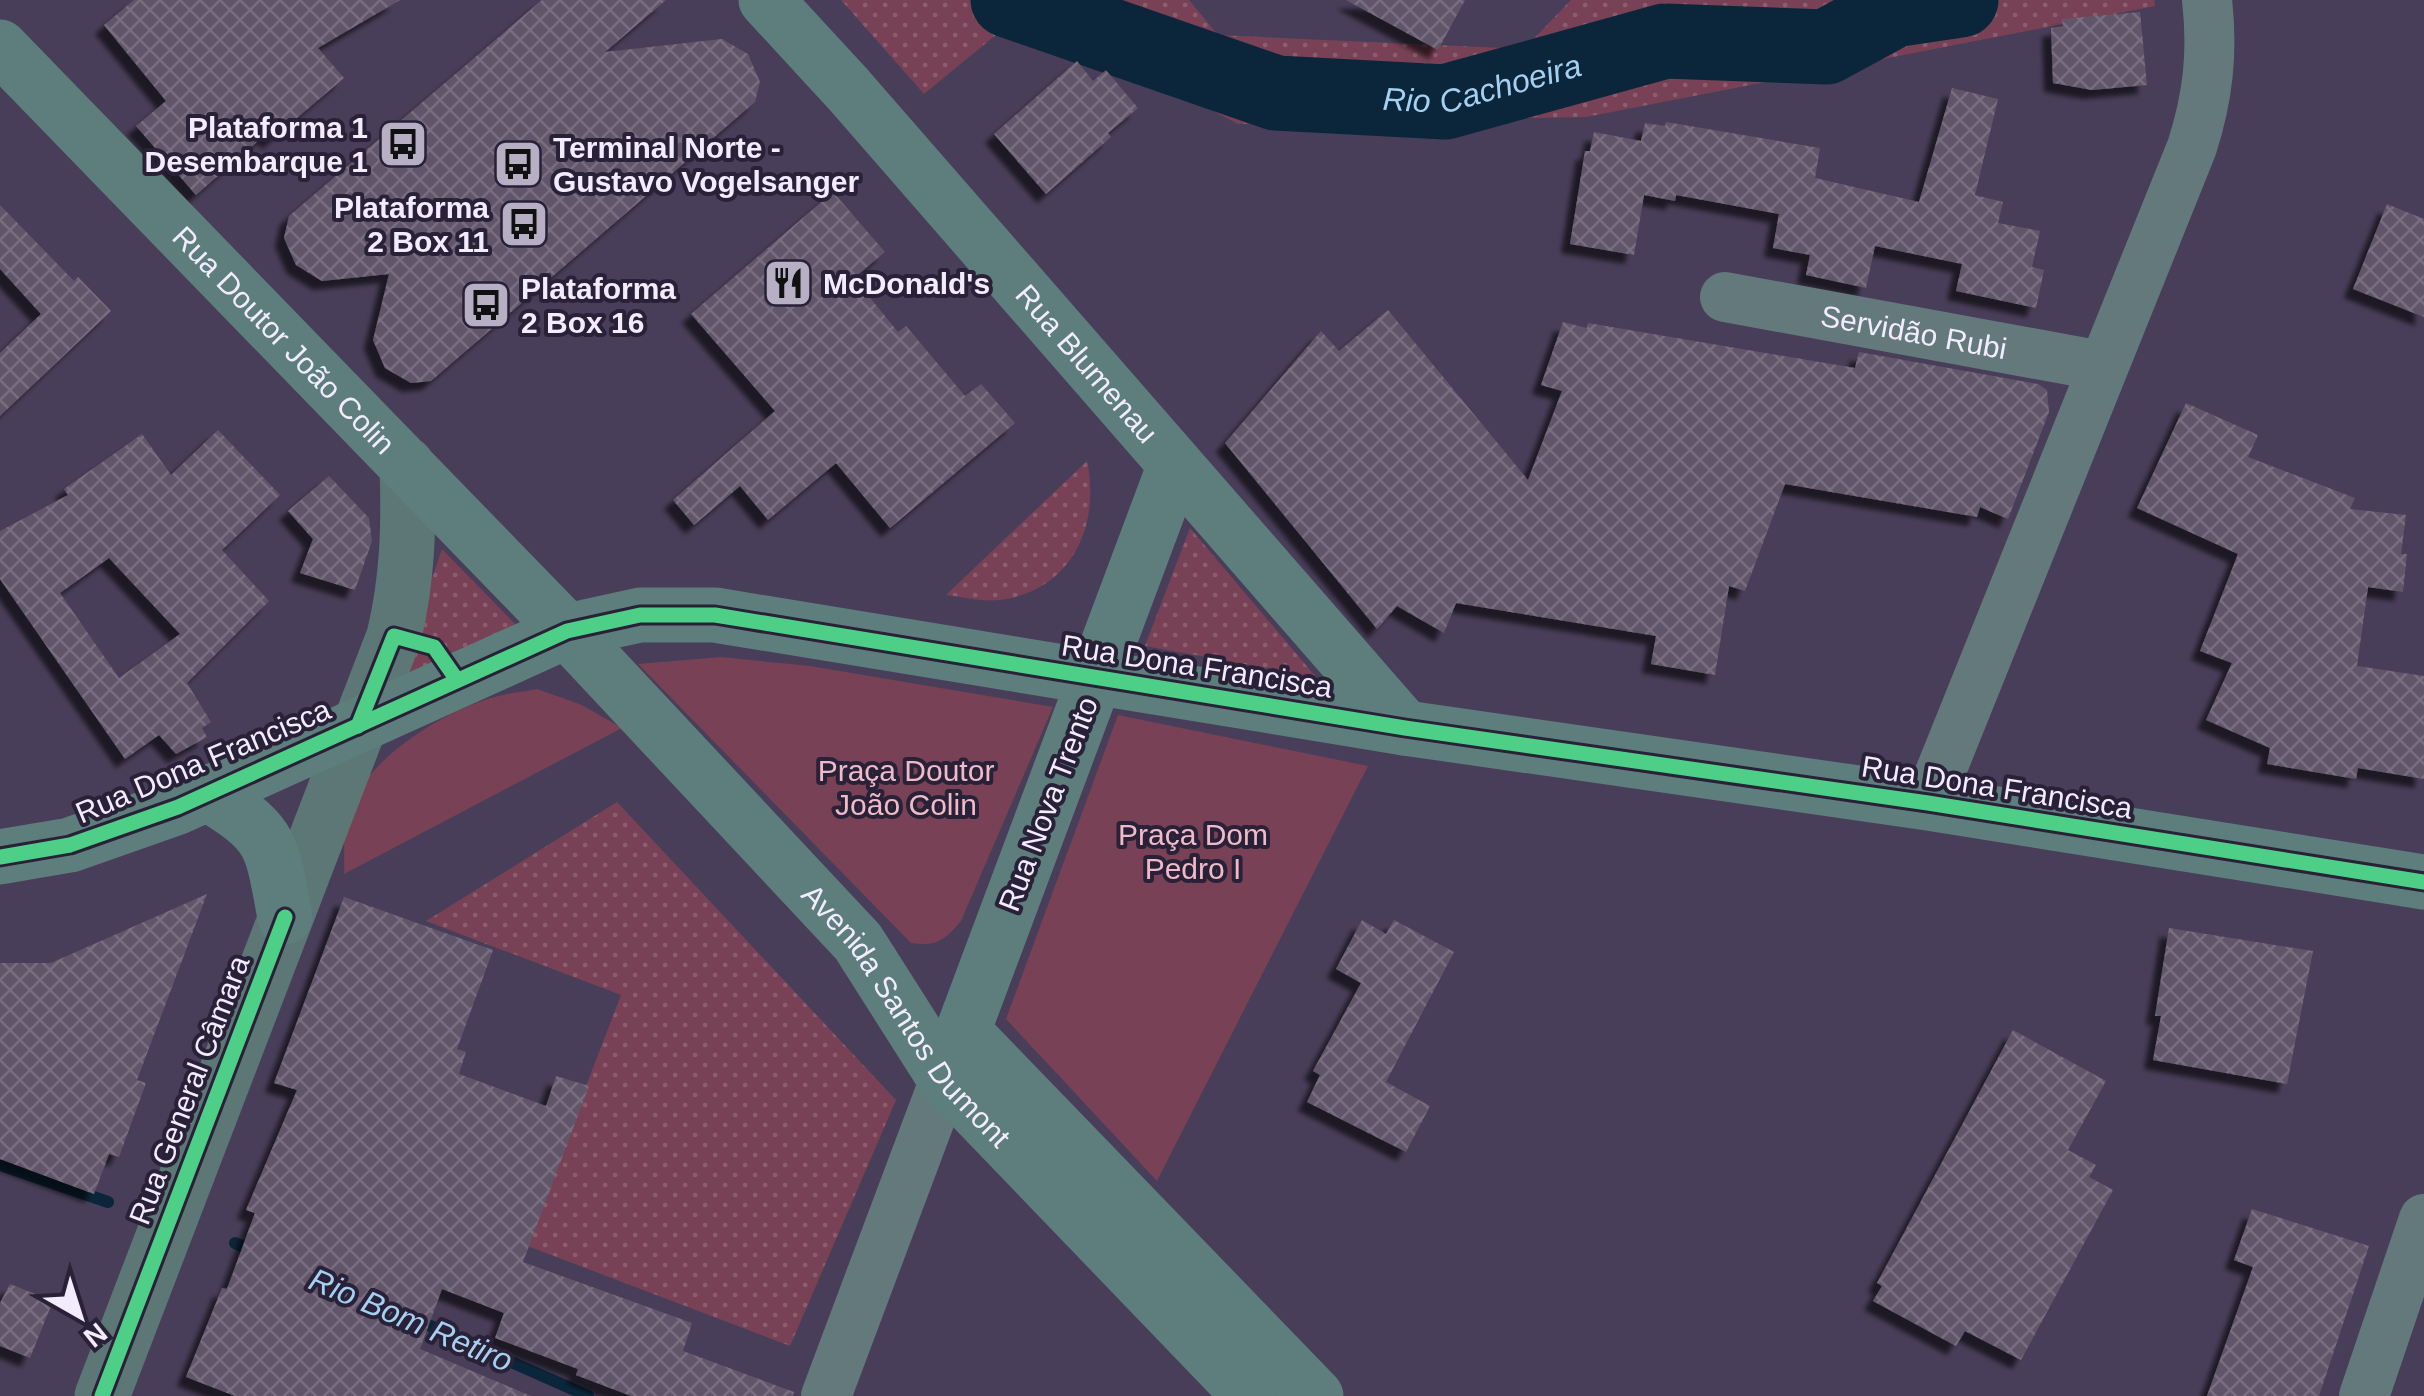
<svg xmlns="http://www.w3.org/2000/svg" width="2424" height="1396" viewBox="0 0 2424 1396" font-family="Helvetica,sans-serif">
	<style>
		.grass { fill: url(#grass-dots) }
		.park { fill: #784155 }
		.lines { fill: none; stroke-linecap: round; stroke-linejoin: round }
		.stream { stroke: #0b263b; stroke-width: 12 }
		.river { stroke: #0b263b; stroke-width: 75 }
		.building { fill: url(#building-cross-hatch); fill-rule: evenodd; filter: url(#shadow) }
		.minor { stroke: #64797b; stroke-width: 50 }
		.secondary { stroke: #5d7777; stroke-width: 55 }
		.primary { stroke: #5d7e7d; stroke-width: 55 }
		.cycleway-casing { stroke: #292137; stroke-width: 21 }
		.cycleway { stroke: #4dcf88; stroke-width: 15 }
		.labels { text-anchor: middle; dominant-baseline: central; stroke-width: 8; stroke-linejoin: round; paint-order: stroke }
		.poi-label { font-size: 30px; font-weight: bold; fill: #f2ecfe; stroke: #292137; text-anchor: start }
		.street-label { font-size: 30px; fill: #f2ecfe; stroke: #292137 }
		.park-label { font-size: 30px; fill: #f0bac8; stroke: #292137 }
		.water-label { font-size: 32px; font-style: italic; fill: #a5d0f1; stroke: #292137 }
	</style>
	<defs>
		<pattern id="grass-dots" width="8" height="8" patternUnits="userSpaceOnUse" patternTransform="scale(2.5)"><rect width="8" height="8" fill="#784155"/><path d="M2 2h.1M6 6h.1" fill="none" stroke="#8c5d6e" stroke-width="1.8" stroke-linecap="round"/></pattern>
		<pattern id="building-cross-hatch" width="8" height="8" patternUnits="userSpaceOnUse" patternTransform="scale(2.5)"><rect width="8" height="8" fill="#615569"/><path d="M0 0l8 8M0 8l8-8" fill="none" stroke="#786e80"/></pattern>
		<filter id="shadow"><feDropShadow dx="-9" dy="9" stdDeviation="2.5" flood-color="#0009"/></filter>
	</defs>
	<rect width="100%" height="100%" fill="#493e59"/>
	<g class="grass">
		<path d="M 841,0 L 1189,0 L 1218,35 L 1524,49 L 1571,0 L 2154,0 L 2155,6 L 1586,117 L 1238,124 L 1093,47 L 1014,20 L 924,94 Z"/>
		<path d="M 1087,461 C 1101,526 1071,591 1000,600 C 982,602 963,597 946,595 Z"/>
		<path d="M 1190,528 L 1316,677 L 1145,646 Z"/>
		<path d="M 442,549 L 516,625 L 396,685 Z"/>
		<path d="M 617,802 L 896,1100 L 790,1346 L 525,1245 L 621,995 L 426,921 Z"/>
	</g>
	<g class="park">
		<path d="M 721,657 L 810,666 L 1053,707 L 961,921 C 945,940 936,947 911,943 L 638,664 Z"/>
		<path d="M 537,689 L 582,705 L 622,728 L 344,874 C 345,856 342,829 348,812 C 366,759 441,713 491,698 C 506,693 522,692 537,689 Z"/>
		<path d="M 1118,715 L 1368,766 L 1157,1181 L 1006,1019 Z"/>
	</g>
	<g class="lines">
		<g class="stream">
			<path d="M 0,1165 L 108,1202"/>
			<path d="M 235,1243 L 255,1252"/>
			<path d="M 417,1320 L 588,1396"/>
		</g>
		<path class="river" id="s1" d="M 1008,0 L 1276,93 L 1445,102 L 1665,41 L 1826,47 L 1894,10 L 1961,0"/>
	</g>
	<g class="building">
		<path d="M 134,0 L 400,0 L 318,48 L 344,78 L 271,140 L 266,134 L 196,195 L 136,126 L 166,101 L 104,25 Z"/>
		<path d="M 542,0 L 666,0 L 605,52 L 722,39 L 748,54 L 760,82 L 755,102 L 431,381 L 411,383 L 385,368 L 373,340 L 389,274 L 322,281 L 296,265 L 284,238 L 289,216 Z"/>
		<path d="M 1346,0 L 1465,0 L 1438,50 Z"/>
		<path d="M 2140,12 L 2147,85 L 2092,90 L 2053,83 L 2051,28 L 2063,26 L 2062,19 Z"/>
		<path d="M 1077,61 L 1093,81 L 1106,70 L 1138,108 L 1108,133 L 1111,137 L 1046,194 L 994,134 Z"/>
		<path d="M 1952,88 L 1998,99 L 1975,195 L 2003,202 L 1998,223 L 2040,231 L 2032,267 L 2044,270 L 2036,308 L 1956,291 L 1962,264 L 1875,246 L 1866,288 L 1806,275 L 1810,255 L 1773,248 L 1779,214 L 1676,195 L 1675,201 L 1644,195 L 1634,255 L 1570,244 L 1585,151 L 1590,151 L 1594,132 L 1641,141 L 1645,123 L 1665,126 L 1666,122 L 1820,148 L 1815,178 L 1919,202 Z"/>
		<path d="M 833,192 L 885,252 L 854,278 L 898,332 L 906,326 L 965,396 L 981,384 L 1015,423 L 890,528 L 836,463 L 768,520 L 740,486 L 694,525 L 673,500 L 775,411 L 691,314 Z"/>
		<path d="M 2387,204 L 2424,219 L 2424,317 L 2353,289 Z"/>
		<path d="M 0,205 L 74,281 L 78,277 L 111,311 L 0,416 L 0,353 L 41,314 L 0,269 Z"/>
		<path d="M 1388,310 L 1528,480 L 1562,391 L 1541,385 L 1563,322 L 1587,328 L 1588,323 L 1855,368 L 1859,352 L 2038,384 L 2047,390 L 2049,412 L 2008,519 L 1980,507 L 1977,517 L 1785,484 L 1745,591 L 1729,586 L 1715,675 L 1651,664 L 1656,636 L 1456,603 L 1444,633 L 1397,606 L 1377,629 L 1225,443 L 1321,331 L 1339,351 Z"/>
		<path d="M 2186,403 L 2258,435 L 2248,457 L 2355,498 L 2350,509 L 2406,515 L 2401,554 L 2407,554 L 2403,592 L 2368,587 L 2357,666 L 2424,676 L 2424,779 L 2358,768 L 2356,779 L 2267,764 L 2270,748 L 2206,720 L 2232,663 L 2200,651 L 2238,554 L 2137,508 Z"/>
		<path d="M 218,430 L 280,495 L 222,550 L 269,601 L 187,683 L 211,722 L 202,728 L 207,737 L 176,754 L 159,735 L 125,759 L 0,579 L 0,531 L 68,495 L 64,489 L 142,434 L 171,475 ZM 109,558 L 180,634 L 119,678 L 60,593 Z"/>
		<path d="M 329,476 L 369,518 L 372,541 L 355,590 L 300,573 L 313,539 L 288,511 Z"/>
		<path d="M 207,894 L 137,1080 L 146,1083 L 119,1157 L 109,1154 L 94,1194 L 0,1159 L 0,963 L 51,963 Z"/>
		<path d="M 344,897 L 493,950 L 457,1049 L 466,1052 L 459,1074 L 546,1106 L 556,1076 L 589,1086 L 523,1262 L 692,1323 L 683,1351 L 794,1392 L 793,1396 L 631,1396 L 576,1375 L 578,1369 L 495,1338 L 504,1313 L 442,1289 L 420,1349 L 531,1396 L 235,1396 L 186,1377 L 222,1288 L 227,1289 L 255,1213 L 246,1210 L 297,1090 L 274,1083 Z"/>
		<path d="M 1362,920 L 1386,934 L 1394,920 L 1454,952 L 1386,1082 L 1430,1106 L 1406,1152 L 1307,1102 L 1320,1075 L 1313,1071 L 1361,983 L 1336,969 Z"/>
		<path d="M 2169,928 L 2313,951 L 2287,1084 L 2153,1060 L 2161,1016 L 2155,1016 Z"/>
		<path d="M 2013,1030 L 2106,1081 L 2068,1150 L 2096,1165 L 2089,1177 L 2113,1190 L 2021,1360 L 1965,1331 L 1956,1346 L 1873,1301 L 1882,1286 L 1877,1283 Z"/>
		<path d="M 2252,1209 L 2369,1246 L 2319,1396 L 2207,1396 L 2253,1267 L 2234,1260 Z"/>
		<path d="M 10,1284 L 53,1301 L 30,1358 L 0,1346 L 0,1303 Z"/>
	</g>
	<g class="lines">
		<g class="minor">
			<path id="s2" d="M 1725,297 L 2102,366"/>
			<path d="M 1928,803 L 2192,147 C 2208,97 2213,52 2207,0"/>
			<path d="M 826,1396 L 945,1079"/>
			<path d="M 2364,1396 L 2424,1219"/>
		</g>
		<path class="secondary" d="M 102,1396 L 394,636 C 408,578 409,525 407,465"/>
		<g class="primary">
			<path id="s3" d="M 766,0 L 848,89 L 1405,728"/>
			<path id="s4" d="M 0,47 L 567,631 L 858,942 L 945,1079 L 1250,1396"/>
			<path d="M 1175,465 L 963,1031 L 1316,1396"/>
			<path d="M 208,794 C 274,834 271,843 285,917"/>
			<path d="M 0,857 L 70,845 L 178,807 L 567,631 L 640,615 L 715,615 L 1405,728 L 1928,803 L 2424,882"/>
		</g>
		<g class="cycleway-casing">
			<g id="cycleway">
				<path d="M 358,726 L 394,636 L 434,647 L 457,680"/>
				<path d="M 0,857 L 70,845 L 178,807 L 567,631 L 640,615 L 715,615 L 1405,728 L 1928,803 L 2424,882"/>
				<path d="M 102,1396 L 285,917"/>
			</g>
		</g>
		<use href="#cycleway" class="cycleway"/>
	</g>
	<defs>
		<g id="bus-square" transform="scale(2.5)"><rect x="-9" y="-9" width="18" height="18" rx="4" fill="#b7afc4" stroke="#292137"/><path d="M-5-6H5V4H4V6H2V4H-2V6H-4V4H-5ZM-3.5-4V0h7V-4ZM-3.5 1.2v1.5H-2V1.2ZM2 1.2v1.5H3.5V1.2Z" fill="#111"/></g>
		<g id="restaurant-square" transform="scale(2.5)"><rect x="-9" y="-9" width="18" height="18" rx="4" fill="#b7afc4" stroke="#292137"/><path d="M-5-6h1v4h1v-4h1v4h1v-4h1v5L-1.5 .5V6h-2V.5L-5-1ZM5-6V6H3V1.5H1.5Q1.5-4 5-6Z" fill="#111"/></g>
	</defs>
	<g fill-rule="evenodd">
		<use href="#bus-square" x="403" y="144"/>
		<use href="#bus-square" x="518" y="164"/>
		<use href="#bus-square" x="524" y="224"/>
		<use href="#restaurant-square" x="788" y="283"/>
		<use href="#bus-square" x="486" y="305"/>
	</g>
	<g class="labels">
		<g class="poi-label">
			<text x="368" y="127" text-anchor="end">Plataforma 1<tspan x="368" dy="34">Desembarque 1</tspan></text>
			<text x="553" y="147">Terminal Norte -<tspan x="553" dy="34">Gustavo Vogelsanger</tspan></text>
			<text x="489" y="207" text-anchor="end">Plataforma<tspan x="489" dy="34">2 Box 11</tspan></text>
			<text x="823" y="283">McDonald's</text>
			<text x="521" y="288">Plataforma<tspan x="521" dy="34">2 Box 16</tspan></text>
		</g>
		<g class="street-label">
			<text stroke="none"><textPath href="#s2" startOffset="192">Servidão Rubi</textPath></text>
			<text stroke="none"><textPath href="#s4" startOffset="408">Rua Doutor João Colin</textPath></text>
			<text stroke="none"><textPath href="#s3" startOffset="485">Rua Blumenau</textPath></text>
			<text transform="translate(1197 666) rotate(9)">Rua Dona Francisca</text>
			<text transform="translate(203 761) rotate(-23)">Rua Dona Francisca</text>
			<text transform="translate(1997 787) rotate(9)">Rua Dona Francisca</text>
			<text transform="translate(1048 804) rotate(-69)">Rua Nova Trento</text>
			<text stroke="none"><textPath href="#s4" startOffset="1328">Avenida Santos Dumont</textPath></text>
			<text transform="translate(189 1090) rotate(-69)">Rua General Câmara</text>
		</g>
		<g class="park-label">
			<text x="906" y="770">Praça Doutor<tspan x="906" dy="34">João Colin</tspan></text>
			<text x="1193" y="834">Praça Dom<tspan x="1193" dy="34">Pedro I</tspan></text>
		</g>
		<g class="water-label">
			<text stroke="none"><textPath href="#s1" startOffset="492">Rio Cachoeira</textPath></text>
			<text transform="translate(411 1320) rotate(23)">Rio Bom Retiro</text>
		</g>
	</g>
	<g transform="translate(80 1316) rotate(141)" stroke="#292137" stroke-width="8" paint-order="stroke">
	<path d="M0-8L18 38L0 25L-18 38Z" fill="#f2ecfe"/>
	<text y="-15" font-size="28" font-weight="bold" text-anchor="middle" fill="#f2ecfe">N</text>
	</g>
</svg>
